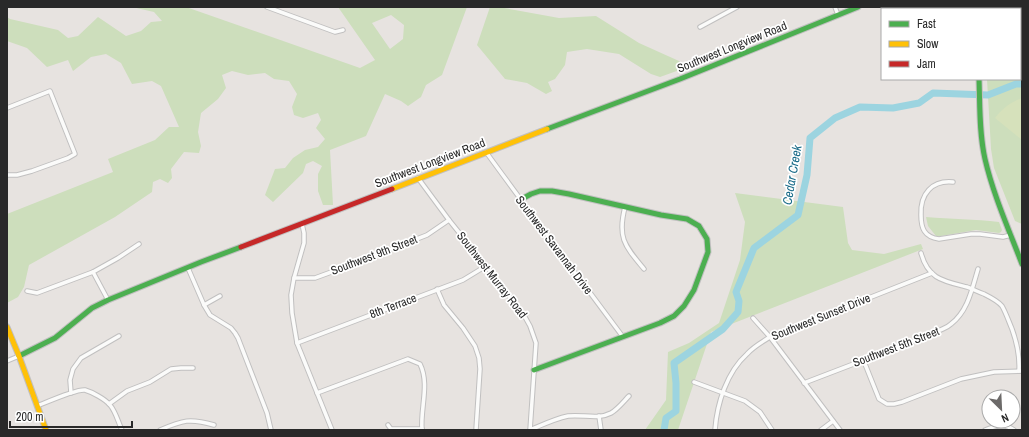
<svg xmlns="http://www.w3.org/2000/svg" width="1029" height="437" viewBox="0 0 1029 437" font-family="'Archivo Narrow',sans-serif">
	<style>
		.green { fill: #cddebc; fill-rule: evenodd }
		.pitch { fill: #d6e1bb }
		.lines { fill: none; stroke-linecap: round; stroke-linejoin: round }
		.river { stroke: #9cd4e0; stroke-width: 7 }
		.street-casing { stroke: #c1c0c0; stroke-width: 5.5 }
		.fast-casing { stroke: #c1c0c0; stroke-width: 7 }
		.slow-casing { stroke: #c1c0c0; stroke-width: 7 }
		.jam-casing { stroke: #c1c0c0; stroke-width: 7 }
		.street { stroke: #fbfbfa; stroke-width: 3.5 }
		.fast { stroke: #4caf50; stroke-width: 5 }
		.slow { stroke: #ffc107; stroke-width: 5 }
		.jam { stroke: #c62828; stroke-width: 5 }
		.labels { text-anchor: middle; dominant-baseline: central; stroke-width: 3.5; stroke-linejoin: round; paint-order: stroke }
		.street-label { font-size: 12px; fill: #292929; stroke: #fff }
		.water-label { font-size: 13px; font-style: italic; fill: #1d6d8a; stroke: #fff }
	</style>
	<rect width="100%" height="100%" fill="#e7e3e0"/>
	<g class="green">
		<path d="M 132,7 L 186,7 L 360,68 L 375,60 L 338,7 L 467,7 L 442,75 L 426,85 L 421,97 L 408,106 L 401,101 L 385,94 L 366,136 L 330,150 L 333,205 L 323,205 L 318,191 L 318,174 L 322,166 L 313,161 L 306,164 L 303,173 L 273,202 L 265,195 L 275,169 L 285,168 L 293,158 L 305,150 L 318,147 L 325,139 L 316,128 L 321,120 L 318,113 L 303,118 L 294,115 L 292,107 L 297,94 L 289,81 L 274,79 L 265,73 L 248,75 L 232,71 L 222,75 L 226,88 L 218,99 L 201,113 L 198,132 L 201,146 L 199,153 L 184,152 L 171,169 L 172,178 L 168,183 L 160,179 L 153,182 L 152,192 L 115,217 L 29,265 L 24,287 L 18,297 L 7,303 L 7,214 L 113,172 L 108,159 L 155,140 L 169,127 L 179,127 L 161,86 L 152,81 L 132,84 L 121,63 L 106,54 L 91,57 L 73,71 L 68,60 L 47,67 L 27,48 L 7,41 L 7,17 L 10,19 L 58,30 L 68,38 L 78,36 L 98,17 L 126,36 L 141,31 L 151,22 L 162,21 L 154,12 ZM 391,15 L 404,25 L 403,39 L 390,49 L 372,23 Z"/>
		<path d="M 490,7 L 499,7 L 559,18 L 596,16 L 639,43 L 679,61 L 685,68 L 660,77 L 651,74 L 619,54 L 587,49 L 567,52 L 565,65 L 555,79 L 548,82 L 552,91 L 546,94 L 527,83 L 505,79 L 477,45 Z"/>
		<path d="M 1020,42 L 1022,43 L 1022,224 L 1015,221 L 994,168 L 991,149 L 987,79 L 1020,79 Z"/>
		<path d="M 735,193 L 843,207 L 848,243 L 852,250 L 884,254 L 921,244 L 923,249 L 711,332 L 678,430 L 645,430 L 666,400 L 668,352 L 689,343 L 719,323 L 740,260 L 745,222 Z"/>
		<path d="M 926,217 C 951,219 975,219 999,222 L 1002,230 L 1001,232 L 999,233 L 976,230 L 941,236 L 936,236 L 928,226 Z"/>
	</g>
	<path class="pitch" d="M 1022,98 L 1022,140 L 995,118 C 1002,109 1011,102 1022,98 Z"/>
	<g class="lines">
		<path class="river" d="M 664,430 L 666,418 L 676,411 L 676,383 L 674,363 L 723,329 L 738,312 L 739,301 L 736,292 L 754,248 L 798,215 L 807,175 L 810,138 L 835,118 L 860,107 L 893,108 L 919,103 L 933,93 L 988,95 L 1016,84 L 1022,84"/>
		<g class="street-casing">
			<g id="street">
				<path d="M 267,7 L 335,32 L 343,30"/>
				<path d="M 835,7 L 838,15"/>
				<path d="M 700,27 L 737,7"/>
				<path d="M 7,108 L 50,91 L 75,154 L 68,158 L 32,171 L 17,175 L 7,175"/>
				<path d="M 486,152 C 531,214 577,275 623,337"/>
				<path d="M 418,178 L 449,220 L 486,266 L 525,317 L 530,326 L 536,343 L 530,430"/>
				<path d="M 953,182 C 932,180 920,194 921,215 C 921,228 924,237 939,239 L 971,234 L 980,234 L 1003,237 L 1011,235"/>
				<path d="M 625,207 C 617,238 625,246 644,269"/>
				<path d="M 302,224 L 304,233 L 304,243 L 294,278 L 291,295 L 292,313 L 297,343 L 332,430"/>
				<path d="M 921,253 C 928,279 943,281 967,287 C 973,289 978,292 984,294 C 990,297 998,301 1002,306 C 1006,313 1009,322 1012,329 C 1017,343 1020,356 1019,371"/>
				<path d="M 188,268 L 204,305 L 210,315 L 231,328 L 235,333 L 238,338 L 267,413 L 271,430"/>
				<path d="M 93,272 L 108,300"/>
				<path d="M 294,278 L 315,278 L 345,267 L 427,235 L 449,220"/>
				<path d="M 437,289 L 444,305 L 463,328 L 475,346 L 479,358 L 480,369 L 476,430"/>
				<path d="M 27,291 L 37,293 L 93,272 L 118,258 L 139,244"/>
				<path d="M 204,305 L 220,296"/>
				<path d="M 753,318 L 770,337 L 840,430"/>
				<path d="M 297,343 L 463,280 L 486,266"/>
				<path d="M 863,359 L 879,399 L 887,404 L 894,404 L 902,402 L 961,379 L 994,372 L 1022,371"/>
				<path d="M 7,361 L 19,356"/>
				<path d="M 694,382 L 745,401 L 760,412 L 772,430"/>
				<path d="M 804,383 L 937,332 C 941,329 947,328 951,324 C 968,311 972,289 978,269"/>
				<path d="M 71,393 L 70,380 L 73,369 L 81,358 L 119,336"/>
				<path d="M 317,393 L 408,359 L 420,364 C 430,384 420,409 422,430"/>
				<path d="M 109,404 L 127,391 L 150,382 L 171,369 L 181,368 L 193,368"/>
				<path d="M 37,406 C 47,402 76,389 85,390 C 92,392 105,399 110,405 C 116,412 118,422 122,430"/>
				<path d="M 599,416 L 601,430"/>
				<path d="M 388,425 L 391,429 L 422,429"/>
				<path d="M 160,430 C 183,420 190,418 214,425"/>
				<path d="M 530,430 C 542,425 554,419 568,416 C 582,414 598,420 611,413 C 618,409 624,401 629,396"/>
				<path d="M 715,430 C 717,403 727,372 747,354 C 753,347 762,342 770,337 L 932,273"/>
				<path d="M 821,430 L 833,421"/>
				<path d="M 985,430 C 995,426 1004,423 1014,430"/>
			</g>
		</g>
		<g class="fast-casing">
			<g id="fast">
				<path d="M 967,7 L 968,9"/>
				<path d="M 979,79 C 980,105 979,133 985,159 C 993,194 1009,230 1022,264"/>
				<path d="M 547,129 L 680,79 L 858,7"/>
				<path d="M 520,200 L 531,194 L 540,191 L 552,191 L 569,194 L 661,215 L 687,219 L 699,226 L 707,239 L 708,252 L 694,290 L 684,306 L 674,316 L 660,323 L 534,370"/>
				<path d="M 19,356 L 55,338 L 92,308 L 108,300 L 201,262 L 241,247"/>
			</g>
		</g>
		<g class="slow-casing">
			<g id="slow">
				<path d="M 392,189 L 547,129"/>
				<path d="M 7,327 L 19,356 L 46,430"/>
			</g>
		</g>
		<g class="jam-casing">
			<path id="jam" d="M 241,247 L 392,189"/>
		</g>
		<use href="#street" class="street"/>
		<use href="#fast" class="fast"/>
		<use href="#slow" class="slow"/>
		<use href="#jam" class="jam"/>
	</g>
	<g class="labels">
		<g class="street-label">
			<text transform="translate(732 47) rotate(-22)">Southwest Longview Road</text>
			<text transform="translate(430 163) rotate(-21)">Southwest Longview Road</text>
			<text transform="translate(554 245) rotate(53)">Southwest Savannah Drive</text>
			<text transform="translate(374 255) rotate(-21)">Southwest 9th Street</text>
			<text transform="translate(492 275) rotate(52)">Southwest Murray Road</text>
			<text transform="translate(393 306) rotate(-21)">8th Terrace</text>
			<text transform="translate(821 317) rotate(-22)">Southwest Sunset Drive</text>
			<text transform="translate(896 347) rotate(-21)">Southwest 5th Street</text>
		</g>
		<g class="water-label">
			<text transform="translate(792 175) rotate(-80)">Cedar Creek</text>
		</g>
	</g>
	<rect width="1029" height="437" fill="none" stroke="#292929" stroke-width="16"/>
	<rect x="881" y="8" width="140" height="72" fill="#ffffff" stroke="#a9a9a9"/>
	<rect x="889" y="21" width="20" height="6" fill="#4caf50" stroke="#a9a9a9"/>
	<text x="917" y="28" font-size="12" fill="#292929">Fast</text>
	<rect x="889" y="41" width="20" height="6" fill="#ffc107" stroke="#a9a9a9"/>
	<text x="917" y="48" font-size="12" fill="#292929">Slow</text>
	<rect x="889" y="61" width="20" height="6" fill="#c62828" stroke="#a9a9a9"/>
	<text x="917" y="68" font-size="12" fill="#292929">Jam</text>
	<g transform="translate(1001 409) rotate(156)"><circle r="19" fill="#ffffff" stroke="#a9a9a9"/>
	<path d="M0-3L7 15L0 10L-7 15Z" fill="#6c6a69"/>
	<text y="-6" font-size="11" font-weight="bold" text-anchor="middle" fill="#292929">N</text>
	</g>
	<path d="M10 421v6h122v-6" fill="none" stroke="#292929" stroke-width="2"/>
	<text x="16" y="421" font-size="12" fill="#292929" stroke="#ffffff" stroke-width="3" paint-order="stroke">200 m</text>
</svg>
